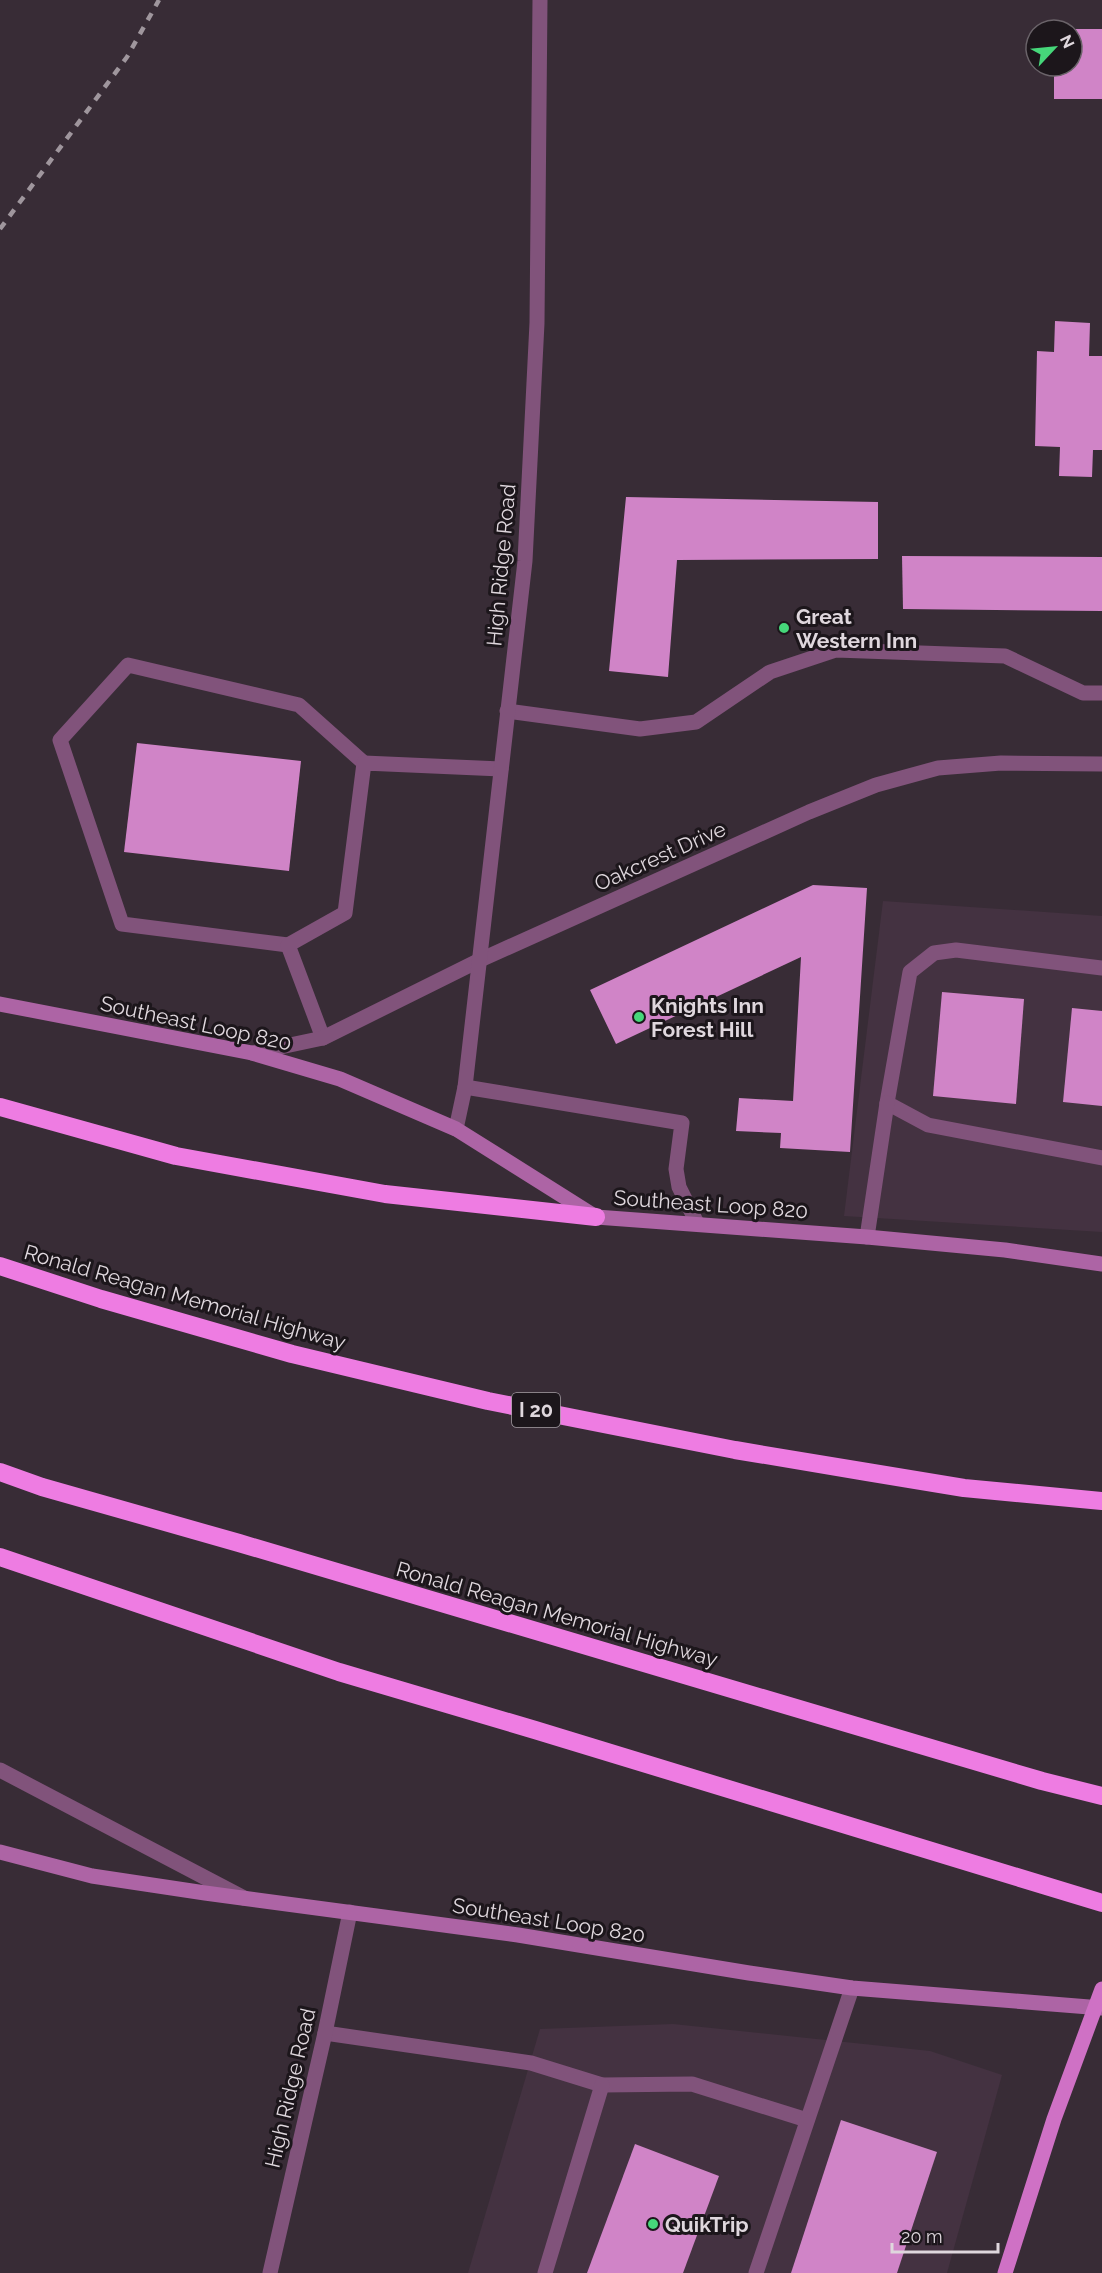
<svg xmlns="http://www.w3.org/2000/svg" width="1102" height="2273" viewBox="0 0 1102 2273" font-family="Raleway,sans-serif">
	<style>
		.built { fill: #443241 }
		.building { fill: #d084c7 }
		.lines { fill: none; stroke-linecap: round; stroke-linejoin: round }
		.service { stroke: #81537b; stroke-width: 15 }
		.minor { stroke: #81537b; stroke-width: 15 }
		.secondary { stroke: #ad64a5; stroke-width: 15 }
		.primary { stroke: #cf71c5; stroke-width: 15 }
		.motorway { stroke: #ee7ce2; stroke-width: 18 }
		.rail { stroke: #9f969d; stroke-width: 4.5; stroke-dasharray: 8 8; stroke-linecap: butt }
		.poi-dot { fill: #46d77a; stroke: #1c161b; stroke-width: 2 }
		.labels { text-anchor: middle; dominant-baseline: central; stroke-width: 6; stroke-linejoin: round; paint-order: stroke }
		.shield { fill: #1c161b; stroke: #a49da3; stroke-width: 1.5 }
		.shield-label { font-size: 20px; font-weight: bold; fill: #dfd7dd }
		.street-label { font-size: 21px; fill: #dfd7dd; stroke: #1c161b }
		.poi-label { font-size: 21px; font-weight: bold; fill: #dfd7dd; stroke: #1c161b; text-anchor: start }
	</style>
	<rect width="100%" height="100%" fill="#382c36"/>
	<g class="built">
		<path d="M 883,901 L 1102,916 L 1102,1232 L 844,1216 Z"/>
		<path d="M 673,2024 L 930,2051 L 1002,2075 L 947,2273 L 468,2273 L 540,2029 Z"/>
	</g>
	<g class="building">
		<path d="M 1072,29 L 1102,29 L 1102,99 L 1054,99 L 1054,66 L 1072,66 Z"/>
		<path d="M 1055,321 L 1090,323 L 1089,356 L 1102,356 L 1102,450 L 1093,450 L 1092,477 L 1059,476 L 1060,447 L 1035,446 L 1037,351 L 1054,352 Z"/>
		<path d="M 626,497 L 878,502 L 878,559 L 677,560 L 668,677 L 609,671 Z"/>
		<path d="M 902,556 L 1102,557 L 1102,611 L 903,609 Z"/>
		<path d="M 137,743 L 301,761 L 289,871 L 124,852 Z"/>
		<path d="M 813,885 L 867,888 L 850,1152 L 780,1148 L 781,1133 L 736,1131 L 739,1098 L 793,1101 L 801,957 L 616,1044 L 590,990 Z"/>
		<path d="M 942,992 L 1024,999 L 1016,1104 L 933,1096 Z"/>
		<path d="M 1072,1008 L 1102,1011 L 1102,1106 L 1063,1102 Z"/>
		<path d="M 841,2120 L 937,2152 L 897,2273 L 791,2273 Z"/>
		<path d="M 635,2144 L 719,2176 L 683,2273 L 587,2273 Z"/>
	</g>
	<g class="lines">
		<g class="service">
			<path d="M 507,711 L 640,729 L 696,722 L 770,672 L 836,650 L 1005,656 L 1083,693 L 1102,693"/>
			<path d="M 288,945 L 122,924 L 60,740 L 128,665 L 299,705 L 364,763"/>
			<path d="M 1102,968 L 956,950 L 934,953 L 910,972 L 887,1103 L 928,1125 L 1102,1158"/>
			<path d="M 323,1038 L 288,945 L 345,913 L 364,763 L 501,769"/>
			<path d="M 465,1087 L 682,1123 L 676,1169 L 679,1187 L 697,1223"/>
			<path d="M 867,1237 L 887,1103"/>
			<path d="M 325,2033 L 531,2063 L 602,2085 L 692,2084 L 807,2120"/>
			<path d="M 545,2273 L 602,2085"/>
			<path d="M 756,2273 L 852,1988"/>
		</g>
		<g class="minor">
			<path d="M 252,1053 L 323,1038 L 478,961 L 809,812 L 876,785 L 938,768 L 1001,763 L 1102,764"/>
			<path d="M 456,1129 L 465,1087 L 525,561 L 537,323 L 540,0"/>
			<path d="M 0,1770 L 244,1898"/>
			<path d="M 270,2273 L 325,2033 L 350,1912"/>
		</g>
		<g class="secondary">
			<path d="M 0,1004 L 252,1053 L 340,1079 L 456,1129 L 596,1217 L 867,1237 L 1005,1250 L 1102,1264"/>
			<path d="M 0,1852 L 92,1876 L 205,1893 L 518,1935 L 749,1973 L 852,1988 L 1102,2008"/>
		</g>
		<path class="primary" d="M 1005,2273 L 1054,2119 L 1102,1989"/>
		<g class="motorway">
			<path d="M 0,1107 L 176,1156 L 385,1194 L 596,1217"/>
			<path d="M 0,1266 L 101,1299 L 292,1354 L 488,1401 L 735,1450 L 867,1472 L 964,1488 L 1102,1501"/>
			<path d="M 0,1472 L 42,1487 L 239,1543 L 1042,1781 L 1102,1796"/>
			<path d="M 0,1557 L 339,1672 L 535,1730 L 1102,1903"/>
		</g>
		<path class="rail" d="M 0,229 L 127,57 L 159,0"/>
	</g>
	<g class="poi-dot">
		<circle cx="784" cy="628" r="6"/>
		<circle cx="639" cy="1017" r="6"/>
		<circle cx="653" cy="2224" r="6"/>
	</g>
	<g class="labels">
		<rect class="shield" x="512" y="1393" width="48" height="34" rx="4.5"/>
		<g class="shield-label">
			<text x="536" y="1410">I 20</text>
		</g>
		<g class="street-label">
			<text transform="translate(501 565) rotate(-85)">High Ridge Road</text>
			<text transform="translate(660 856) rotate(-24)">Oakcrest Drive</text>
			<text transform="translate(196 1023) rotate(12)">Southeast Loop 820</text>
			<text transform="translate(711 1204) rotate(4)">Southeast Loop 820</text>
			<text transform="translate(185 1297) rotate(16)">Ronald Reagan Memorial Highway</text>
			<text transform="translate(557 1614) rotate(16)">Ronald Reagan Memorial Highway</text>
			<text transform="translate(549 1920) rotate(9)">Southeast Loop 820</text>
			<text transform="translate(290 2088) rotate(-77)">High Ridge Road</text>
		</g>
		<g class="poi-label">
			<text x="796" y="616">Great<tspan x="796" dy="24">Western Inn</tspan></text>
			<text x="651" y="1005">Knights Inn<tspan x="651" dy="24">Forest Hill</tspan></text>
			<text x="665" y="2224">QuikTrip</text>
		</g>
	</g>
	<g transform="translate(1054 48) rotate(64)"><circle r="28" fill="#1c161b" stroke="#6a6369" stroke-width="1.5"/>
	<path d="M0-4.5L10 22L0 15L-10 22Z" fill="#46d77a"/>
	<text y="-9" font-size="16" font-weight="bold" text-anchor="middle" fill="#dfd7dd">N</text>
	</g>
	<path d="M892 2243v9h106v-9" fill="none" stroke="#dfd7dd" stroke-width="3"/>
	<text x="901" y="2243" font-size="18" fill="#dfd7dd" stroke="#1c161b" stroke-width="4.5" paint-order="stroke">20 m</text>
</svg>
